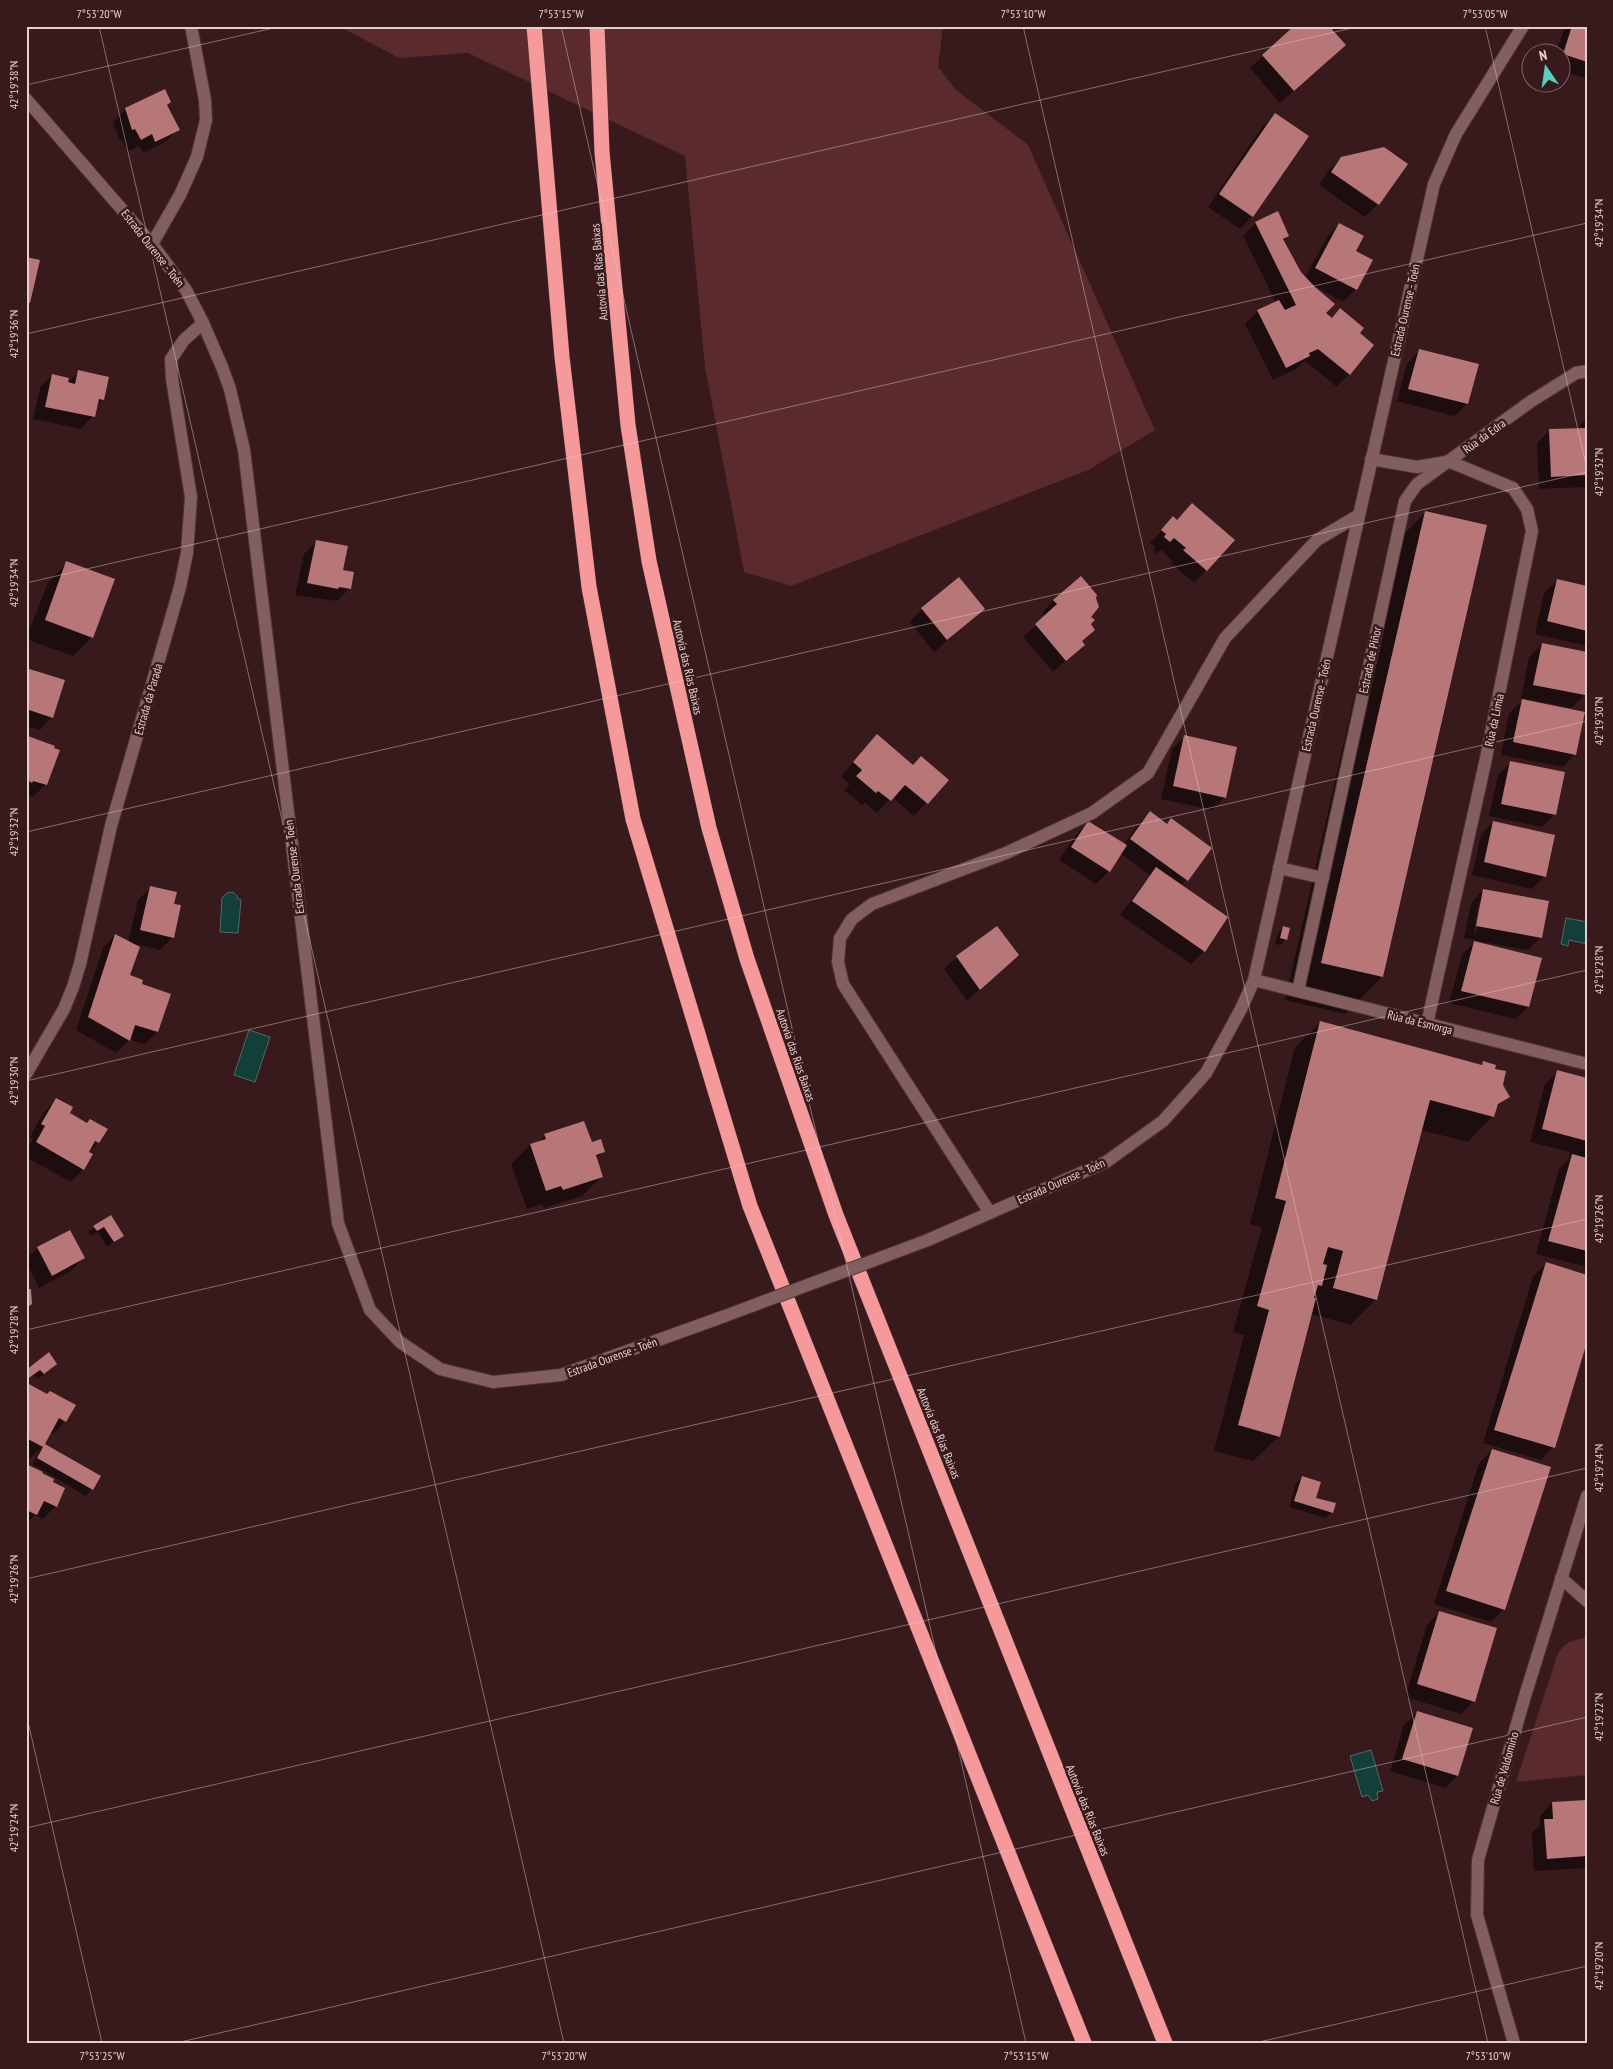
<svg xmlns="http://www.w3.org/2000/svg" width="1613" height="2069" viewBox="0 0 1613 2069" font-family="'PT Sans Narrow',sans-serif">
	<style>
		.green { fill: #5a2a2c }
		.water { fill: #133f3a; stroke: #526a67 }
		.shadow { fill: #0007; fill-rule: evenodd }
		.building { fill: #b77678 }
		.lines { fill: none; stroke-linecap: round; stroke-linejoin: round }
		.street-casing { stroke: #4e3536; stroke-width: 14 }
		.secondary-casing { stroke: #4e3536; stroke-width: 14 }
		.highway-casing { stroke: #4e3536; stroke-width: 16 }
		.street { stroke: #825e5e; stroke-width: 12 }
		.secondary { stroke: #825e5e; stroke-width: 12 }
		.highway { stroke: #f5999b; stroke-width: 15 }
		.secondary-bridge-casing { stroke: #4e3536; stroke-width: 14; stroke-linecap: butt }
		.secondary-bridge { stroke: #825e5e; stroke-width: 12 }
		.ticks { fill: none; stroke: #e5d0d0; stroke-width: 1; stroke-opacity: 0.45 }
		.labels { text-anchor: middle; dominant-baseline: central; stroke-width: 5; stroke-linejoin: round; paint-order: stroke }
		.street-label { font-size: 12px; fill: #e5d0d0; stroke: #391a1c }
		.neatline { fill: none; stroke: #e5d0d0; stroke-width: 2 }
		.ticks-label { font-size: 12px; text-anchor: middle; fill: #e5d0d0 }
	</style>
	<rect width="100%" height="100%" fill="#391a1c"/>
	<g class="green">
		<path d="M 339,26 L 943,26 L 938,67 L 956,90 L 1028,145 L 1155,430 L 1088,470 L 791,586 L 744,572 L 705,367 L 685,156 L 468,53 L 399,58 Z"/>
		<path d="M 1584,1638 L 1587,1638 L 1587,1775 L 1516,1782 L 1557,1656 C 1563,1643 1570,1641 1584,1638 Z"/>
	</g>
	<g class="water">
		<path d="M 233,892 L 237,896 L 238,899 L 241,900 L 238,933 L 220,932 L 222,898 L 227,893 Z"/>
		<path d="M 1566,918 L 1587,922 L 1587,944 L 1569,940 L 1568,946 L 1561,944 Z"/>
		<path d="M 249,1030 L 270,1037 L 255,1082 L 234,1075 Z"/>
		<path d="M 1371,1750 L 1383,1791 L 1377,1792 L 1378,1799 L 1372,1801 L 1368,1795 L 1362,1797 L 1350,1756 Z"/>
	</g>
	<g class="shadow">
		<path d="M 1565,26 L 1587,26 L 1587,79 L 1560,70 L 1560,52 L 1556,52 Z"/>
		<path d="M 1263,56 L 1332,58 L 1280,103 L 1250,68 Z"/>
		<path d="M 166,106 L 178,130 L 165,142 L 143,153 L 139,146 L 128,152 L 122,140 L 120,141 L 113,122 L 126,109 Z"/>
		<path d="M 1275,115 L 1252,216 L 1240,229 L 1208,207 L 1262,127 Z"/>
		<path d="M 1341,158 L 1406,164 L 1378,204 L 1365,217 L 1319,185 L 1328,171 Z"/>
		<path d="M 1256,223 L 1288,236 L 1283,241 L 1305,278 L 1327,237 L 1339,224 L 1355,252 L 1371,261 L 1356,289 L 1343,302 L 1312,285 L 1325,313 L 1331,319 L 1340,310 L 1358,334 L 1349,374 L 1337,387 L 1305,361 L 1296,369 L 1273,380 L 1245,324 L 1258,311 L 1276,303 L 1243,236 Z"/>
		<path d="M 1420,350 L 1467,404 L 1454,416 L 1397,401 L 1407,363 Z"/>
		<path d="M 79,372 L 103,399 L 96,406 L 93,416 L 81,429 L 33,419 L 40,388 L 52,375 L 67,383 Z"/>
		<path d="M 1587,419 L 1587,487 L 1539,489 L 1537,443 L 1550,430 L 1576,429 Z"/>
		<path d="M 1192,504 L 1206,570 L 1194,583 L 1171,563 L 1173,561 L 1161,550 L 1157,554 L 1153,550 L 1155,547 L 1150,543 L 1173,518 L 1176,521 Z"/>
		<path d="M 1425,513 L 1382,977 L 1345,1014 L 1285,1000 L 1388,550 Z"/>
		<path d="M 317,541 L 341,571 L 349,589 L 337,601 L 295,595 L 304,554 Z"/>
		<path d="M 67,563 L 92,637 L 73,656 L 26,639 L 48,582 Z"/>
		<path d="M 1557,581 L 1587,588 L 1587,646 L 1535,634 L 1544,593 Z"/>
		<path d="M 1054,600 L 1090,617 L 1089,624 L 1094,630 L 1081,642 L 1083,645 L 1053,672 L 1023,637 L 1045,617 L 1042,613 Z"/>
		<path d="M 922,609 L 984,609 L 934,652 L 910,622 Z"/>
		<path d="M 1542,644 L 1587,653 L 1587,683 L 1584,695 L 1572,708 L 1521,698 L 1529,657 Z"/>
		<path d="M 26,669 L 52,717 L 40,730 L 26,726 Z"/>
		<path d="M 1522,701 L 1575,754 L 1563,767 L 1501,755 L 1509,713 Z"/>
		<path d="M 26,735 L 46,784 L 33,797 L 26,795 Z"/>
		<path d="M 1184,737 L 1225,797 L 1212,810 L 1161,799 L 1172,749 Z"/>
		<path d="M 865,748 L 913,766 L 947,780 L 914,816 L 892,797 L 877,813 L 865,803 L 862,805 L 844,790 L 850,784 L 841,776 Z"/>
		<path d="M 1510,763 L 1555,814 L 1542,827 L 1489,816 L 1498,775 Z"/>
		<path d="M 1150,813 L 1166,825 L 1171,820 L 1210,849 L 1181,886 L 1227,918 L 1204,951 L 1191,964 L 1120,915 L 1150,875 L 1120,853 L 1109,871 L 1096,884 L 1059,860 L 1076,835 L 1088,822 L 1123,845 L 1138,825 Z"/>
		<path d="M 1493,822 L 1545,876 L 1532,889 L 1472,875 L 1481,835 Z"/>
		<path d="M 151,887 L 173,905 L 173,937 L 160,950 L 131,943 L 129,976 L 140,985 L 170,995 L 157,1032 L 145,1044 L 129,1040 L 116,1053 L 76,1030 L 103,948 L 115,935 L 128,942 L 138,900 Z"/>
		<path d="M 1483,890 L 1541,937 L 1528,950 L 1477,941 L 1476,943 L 1540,959 L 1528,1007 L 1515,1019 L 1449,1003 L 1462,955 L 1476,940 L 1464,938 L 1471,903 ZM 1479,903 L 1482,903 L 1476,932 L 1474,932 Z"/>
		<path d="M 1284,927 L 1286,939 L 1280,945 L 1275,944 L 1278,933 Z"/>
		<path d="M 1017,955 L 967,1001 L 944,969 L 957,957 Z"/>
		<path d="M 1321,1022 L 1480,1066 L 1483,1062 L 1494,1069 L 1508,1096 L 1495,1109 L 1493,1116 L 1468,1142 L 1421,1130 L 1376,1299 L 1351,1325 L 1311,1314 L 1279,1436 L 1253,1461 L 1214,1451 L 1244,1335 L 1233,1332 L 1262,1227 L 1250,1224 L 1295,1047 Z"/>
		<path d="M 1558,1072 L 1587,1080 L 1587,1267 L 1536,1254 L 1559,1169 L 1568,1160 L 1570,1152 L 1530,1142 L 1545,1084 Z"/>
		<path d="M 56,1100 L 68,1114 L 86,1124 L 106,1129 L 98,1143 L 88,1153 L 83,1169 L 71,1182 L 26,1157 L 26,1151 L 33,1139 L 30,1137 L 44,1112 Z"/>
		<path d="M 545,1135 L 591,1144 L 603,1152 L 596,1159 L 601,1177 L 582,1196 L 544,1208 L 542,1204 L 527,1209 L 511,1164 L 530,1145 L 538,1143 Z"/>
		<path d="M 110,1216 L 122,1236 L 107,1247 L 98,1232 L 90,1236 L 88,1232 Z"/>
		<path d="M 38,1248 L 83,1258 L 71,1271 L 39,1288 L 26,1262 L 26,1259 Z"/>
		<path d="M 1546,1264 L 1553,1447 L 1541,1460 L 1483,1443 L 1533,1276 Z"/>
		<path d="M 56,1364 L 38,1379 L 34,1375 L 26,1380 L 26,1372 Z"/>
		<path d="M 28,1384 L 65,1421 L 53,1434 L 50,1432 L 41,1448 L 29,1459 L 26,1457 Z"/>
		<path d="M 45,1446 L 100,1477 L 86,1496 L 32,1464 L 40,1450 Z"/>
		<path d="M 1492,1450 L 1504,1609 L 1491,1622 L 1434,1604 L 1479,1463 Z"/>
		<path d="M 26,1466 L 56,1506 L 43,1519 L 35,1515 L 26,1524 Z"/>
		<path d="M 1302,1477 L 1315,1498 L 1332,1512 L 1326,1518 L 1289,1507 L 1296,1483 Z"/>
		<path d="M 1439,1612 L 1474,1701 L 1461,1714 L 1405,1697 L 1427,1625 Z"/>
		<path d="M 1417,1712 L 1457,1776 L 1445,1788 L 1390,1771 L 1404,1725 Z"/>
		<path d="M 1587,1801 L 1587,1868 L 1534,1871 L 1532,1833 L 1540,1825 L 1540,1816 L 1552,1803 Z"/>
	</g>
	<g class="building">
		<path d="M 1294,26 L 1329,26 L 1346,45 L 1294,91 L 1262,55 Z"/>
		<path d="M 1572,26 L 1587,26 L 1587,62 L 1563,54 Z"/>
		<path d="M 165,89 L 171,102 L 167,105 L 180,130 L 155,142 L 152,134 L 141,140 L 135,129 L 132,130 L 125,108 Z"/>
		<path d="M 1275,113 L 1309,136 L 1253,217 L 1219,194 Z"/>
		<path d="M 1384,147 L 1408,164 L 1379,205 L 1331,172 L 1341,157 Z"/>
		<path d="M 1278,211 L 1289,236 L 1283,239 L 1301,272 L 1315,287 L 1335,304 L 1326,313 L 1332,318 L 1340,308 L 1364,328 L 1360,333 L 1374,345 L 1350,375 L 1318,349 L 1309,353 L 1310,356 L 1286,368 L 1257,310 L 1279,300 L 1285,310 L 1296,305 L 1255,222 Z"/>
		<path d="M 1339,223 L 1364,236 L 1356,251 L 1373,260 L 1357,290 L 1315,268 Z"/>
		<path d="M 26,257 L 40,260 L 30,303 L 26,302 Z"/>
		<path d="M 1419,349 L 1479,364 L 1468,404 L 1408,389 Z"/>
		<path d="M 78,370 L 109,377 L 104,400 L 99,399 L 95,417 L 45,407 L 52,374 L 69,378 L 68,382 L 75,384 Z"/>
		<path d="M 1587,428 L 1587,475 L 1551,477 L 1549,429 Z"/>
		<path d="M 1192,503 L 1235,540 L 1207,571 L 1183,550 L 1186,548 L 1174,538 L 1170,542 L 1164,537 L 1166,534 L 1161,530 L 1173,516 L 1177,520 Z"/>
		<path d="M 1425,511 L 1487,525 L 1383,977 L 1321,963 Z"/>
		<path d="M 316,540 L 348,546 L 343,570 L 354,572 L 351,589 L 339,587 L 338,589 L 307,583 Z"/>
		<path d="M 66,561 L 115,579 L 93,638 L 45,620 Z"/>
		<path d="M 1081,576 L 1097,595 L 1096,598 L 1099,607 L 1091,617 L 1095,620 L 1091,624 L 1095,630 L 1082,641 L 1085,645 L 1066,661 L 1035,624 L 1057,604 L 1053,600 Z"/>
		<path d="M 959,577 L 985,609 L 947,640 L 921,608 Z"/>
		<path d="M 1557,579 L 1587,586 L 1587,631 L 1547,621 Z"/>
		<path d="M 1542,643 L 1587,652 L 1585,695 L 1533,685 Z"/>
		<path d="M 26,668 L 65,680 L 53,718 L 26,709 Z"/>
		<path d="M 1522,699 L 1585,712 L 1576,755 L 1513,742 Z"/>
		<path d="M 26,734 L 29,734 L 28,736 L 55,746 L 54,748 L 60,750 L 47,785 L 33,781 L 32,783 L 26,779 Z"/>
		<path d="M 877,734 L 913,765 L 921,756 L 949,780 L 928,804 L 905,785 L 891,801 L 878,791 L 876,793 L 856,776 L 862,770 L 853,762 Z"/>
		<path d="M 1184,735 L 1237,747 L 1226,798 L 1173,786 Z"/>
		<path d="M 1510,761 L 1565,772 L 1556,815 L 1501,804 Z"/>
		<path d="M 1150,811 L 1167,824 L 1171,818 L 1212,848 L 1188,881 L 1130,839 Z"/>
		<path d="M 1088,821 L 1127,845 L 1110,872 L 1071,847 Z"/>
		<path d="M 1493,821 L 1555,835 L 1546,877 L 1484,862 Z"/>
		<path d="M 1156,867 L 1228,917 L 1205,952 L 1132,901 Z"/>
		<path d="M 150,886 L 177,892 L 174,904 L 181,905 L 174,938 L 140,930 Z"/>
		<path d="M 1483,889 L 1549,901 L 1542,938 L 1476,926 Z"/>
		<path d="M 997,926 L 1019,955 L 980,990 L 956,956 Z"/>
		<path d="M 1283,926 L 1290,928 L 1287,940 L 1280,938 Z"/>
		<path d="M 115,934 L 140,947 L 130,975 L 143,980 L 142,984 L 171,994 L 158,1032 L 135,1025 L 130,1041 L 88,1017 Z"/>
		<path d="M 1474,941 L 1542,958 L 1529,1007 L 1461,991 Z"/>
		<path d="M 1320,1021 L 1482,1065 L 1483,1061 L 1496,1065 L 1495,1069 L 1506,1071 L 1503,1085 L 1510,1097 L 1498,1104 L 1494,1117 L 1430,1100 L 1377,1300 L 1333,1288 L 1343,1251 L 1328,1247 L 1323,1264 L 1327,1265 L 1322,1286 L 1318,1285 L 1314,1298 L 1316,1298 L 1280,1437 L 1238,1425 L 1269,1310 L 1257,1306 L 1286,1201 L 1275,1198 Z"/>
		<path d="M 1557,1070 L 1587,1078 L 1587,1141 L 1542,1129 Z"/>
		<path d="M 56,1098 L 73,1107 L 70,1113 L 87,1123 L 90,1119 L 108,1129 L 99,1143 L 95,1141 L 89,1152 L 93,1154 L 84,1170 L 36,1142 L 45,1126 L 41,1124 Z"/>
		<path d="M 584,1121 L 592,1142 L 601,1139 L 605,1152 L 596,1155 L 603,1177 L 563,1190 L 561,1186 L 546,1191 L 530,1144 L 546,1139 L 544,1134 Z"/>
		<path d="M 1572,1154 L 1587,1158 L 1587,1251 L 1548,1241 Z"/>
		<path d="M 111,1215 L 124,1236 L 114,1242 L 104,1227 L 97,1231 L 93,1226 Z"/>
		<path d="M 70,1230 L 85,1258 L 52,1276 L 37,1247 Z"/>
		<path d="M 1546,1262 L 1587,1275 L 1587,1342 L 1555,1448 L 1494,1430 Z"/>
		<path d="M 26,1289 L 31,1289 L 32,1304 L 26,1308 Z"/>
		<path d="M 49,1352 L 57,1364 L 44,1374 L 40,1370 L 26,1380 L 26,1370 Z"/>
		<path d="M 27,1383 L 47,1394 L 50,1391 L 76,1405 L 66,1422 L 59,1418 L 45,1444 L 101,1476 L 93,1490 L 37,1458 L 43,1447 L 26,1438 Z"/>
		<path d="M 1492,1449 L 1551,1467 L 1505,1610 L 1446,1591 Z"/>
		<path d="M 26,1464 L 43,1472 L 42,1473 L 54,1479 L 53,1482 L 65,1488 L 57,1507 L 44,1501 L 37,1515 L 26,1510 Z"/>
		<path d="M 1302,1476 L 1321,1482 L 1316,1498 L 1336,1503 L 1333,1513 L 1294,1501 Z"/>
		<path d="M 1439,1611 L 1497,1628 L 1475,1702 L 1417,1684 Z"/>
		<path d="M 1417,1711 L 1473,1728 L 1458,1776 L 1402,1759 Z"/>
		<path d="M 1587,1800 L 1587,1856 L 1547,1859 L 1544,1819 L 1553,1819 L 1552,1802 Z"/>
	</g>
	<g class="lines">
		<g class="street-casing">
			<g id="street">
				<path d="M 152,244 L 180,195 L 197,157 L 206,120 L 205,100 L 191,26"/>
				<path d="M 1371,459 L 1417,467 L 1446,462"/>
				<path d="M 1279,868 L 1323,878"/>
				<path d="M 1254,980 L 1587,1064"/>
				<path d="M 1298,991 L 1405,501 L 1417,484 L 1530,402 L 1576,373 L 1587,371"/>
				<path d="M 1427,1024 L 1485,763 L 1532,531 L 1527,509 L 1513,488 L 1448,461"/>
				<path d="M 990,1213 L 843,984 L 838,962 L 840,938 L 852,919 L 872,904 L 1006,853 L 1092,813 L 1148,773 L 1225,638 L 1317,540 L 1359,515"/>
				<path d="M 1561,1578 L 1587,1601"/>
				<path d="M 1514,2043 L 1477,1915 L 1478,1860 L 1525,1696 L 1587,1496"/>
			</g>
		</g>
		<g class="secondary-casing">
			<g id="secondary">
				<path d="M 26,99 L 152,244 L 186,290 L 203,323 L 222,367 L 230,389 L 244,450 L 338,1223 L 370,1310 L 400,1342 L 440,1369 L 493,1382 L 561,1375 L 725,1316"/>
				<path d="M 26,1074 L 64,1009 L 73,987 L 80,964 L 111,826 L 180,587 L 187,553 L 191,497 L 172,379 L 171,359 L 184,340 L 203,323"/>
				<path d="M 928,1240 L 1106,1162 L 1163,1121 L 1206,1073 L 1241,1009 L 1254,980 L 1434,184 L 1456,134 L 1523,26"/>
			</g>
		</g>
		<g class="highway-casing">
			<g id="highway">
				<path d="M 534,26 L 562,357 L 589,587 L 633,819 L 750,1206 L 1084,2043"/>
				<path d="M 597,26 L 602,152 L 628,425 L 649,561 L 709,828 L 747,959 L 836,1215 L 1165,2043"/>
			</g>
		</g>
		<use href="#street" class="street"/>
		<use href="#secondary" class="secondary"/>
		<use href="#highway" class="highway"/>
		<g class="secondary-bridge-casing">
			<path id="secondary-bridge" d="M 725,1316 L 928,1240"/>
		</g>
		<use href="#secondary-bridge" class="secondary-bridge"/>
	</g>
	<path class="ticks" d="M 99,26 L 564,2043M 561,26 L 1026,2043M 1023,26 L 1488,2043M 1485,26 L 1587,469M 26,85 L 282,26M 26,334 L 1361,26M 26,583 L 1587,223M 26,832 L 1587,472M 26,1081 L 1587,721M 26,1330 L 1587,970M 26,1579 L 1587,1219M 26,1713 L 102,2043M 26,1828 L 1587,1468M 176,2043 L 1587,1717M 1255,2043 L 1587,1966"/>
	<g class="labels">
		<g class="street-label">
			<text transform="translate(153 248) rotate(52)">Estrada Ourense - Toén</text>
			<text transform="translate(599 272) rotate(-95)">Autovía das Rías Baixas</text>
			<text transform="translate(1405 310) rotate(-77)">Estrada Ourense - Toén</text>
			<text transform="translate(1484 436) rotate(-36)">Rúa da Edra</text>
			<text transform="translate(1370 660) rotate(-78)">Estrada de Piñor</text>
			<text transform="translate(688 667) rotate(77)">Autovía das Rías Baixas</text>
			<text transform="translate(148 699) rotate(-74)">Estrada da Parada</text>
			<text transform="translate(1316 705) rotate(-77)">Estrada Ourense - Toén</text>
			<text transform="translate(1494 720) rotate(-78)">Rúa da Limia</text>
			<text transform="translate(294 867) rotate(-97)">Estrada Ourense - Toén</text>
			<text transform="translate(1420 1022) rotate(14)">Rúa da Esmorga</text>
			<text transform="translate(796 1055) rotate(71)">Autovía das Rías Baixas</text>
			<text transform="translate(1061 1181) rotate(-24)">Estrada Ourense - Toén</text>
			<text transform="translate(612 1357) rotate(-20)">Estrada Ourense - Toén</text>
			<text transform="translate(939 1433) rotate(68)">Autovía das Rías Baixas</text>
			<text transform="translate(1504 1768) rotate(-74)">Rúa de Valdomiño</text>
			<text transform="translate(1088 1810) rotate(68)">Autovía das Rías Baixas</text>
		</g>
	</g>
	<rect width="1613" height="2069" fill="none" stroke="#391a1c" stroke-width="55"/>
	<g transform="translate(1546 68) rotate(347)"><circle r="24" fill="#391a1c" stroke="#7e6364"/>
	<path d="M0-4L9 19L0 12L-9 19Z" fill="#58cec0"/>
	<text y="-8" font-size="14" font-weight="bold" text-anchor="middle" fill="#e5d0d0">N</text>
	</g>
	<rect x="28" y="28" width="1558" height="2014" class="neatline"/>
	<g class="ticks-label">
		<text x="99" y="18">7°53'20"W</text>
		<text x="561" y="18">7°53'15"W</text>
		<text x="1023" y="18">7°53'10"W</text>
		<text x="1485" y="18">7°53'05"W</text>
		<text transform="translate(14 85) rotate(-90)" y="4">42°19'38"N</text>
		<text transform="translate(1599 223) rotate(-90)" y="4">42°19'34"N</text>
		<text transform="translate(14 334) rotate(-90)" y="4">42°19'36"N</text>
		<text transform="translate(1599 472) rotate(-90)" y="4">42°19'32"N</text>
		<text transform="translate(14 583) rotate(-90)" y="4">42°19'34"N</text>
		<text transform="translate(1599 721) rotate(-90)" y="4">42°19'30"N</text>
		<text transform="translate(14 832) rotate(-90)" y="4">42°19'32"N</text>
		<text transform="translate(1599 970) rotate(-90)" y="4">42°19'28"N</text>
		<text transform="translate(14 1081) rotate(-90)" y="4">42°19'30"N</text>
		<text transform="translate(1599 1219) rotate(-90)" y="4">42°19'26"N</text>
		<text transform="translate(14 1330) rotate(-90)" y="4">42°19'28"N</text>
		<text transform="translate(1599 1468) rotate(-90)" y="4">42°19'24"N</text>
		<text transform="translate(14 1579) rotate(-90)" y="4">42°19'26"N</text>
		<text transform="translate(1599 1717) rotate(-90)" y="4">42°19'22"N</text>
		<text transform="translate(14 1828) rotate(-90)" y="4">42°19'24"N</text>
		<text transform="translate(1599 1966) rotate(-90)" y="4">42°19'20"N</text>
		<text x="102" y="2060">7°53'25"W</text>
		<text x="564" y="2060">7°53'20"W</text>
		<text x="1026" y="2060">7°53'15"W</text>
		<text x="1488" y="2060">7°53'10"W</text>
	</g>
</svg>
